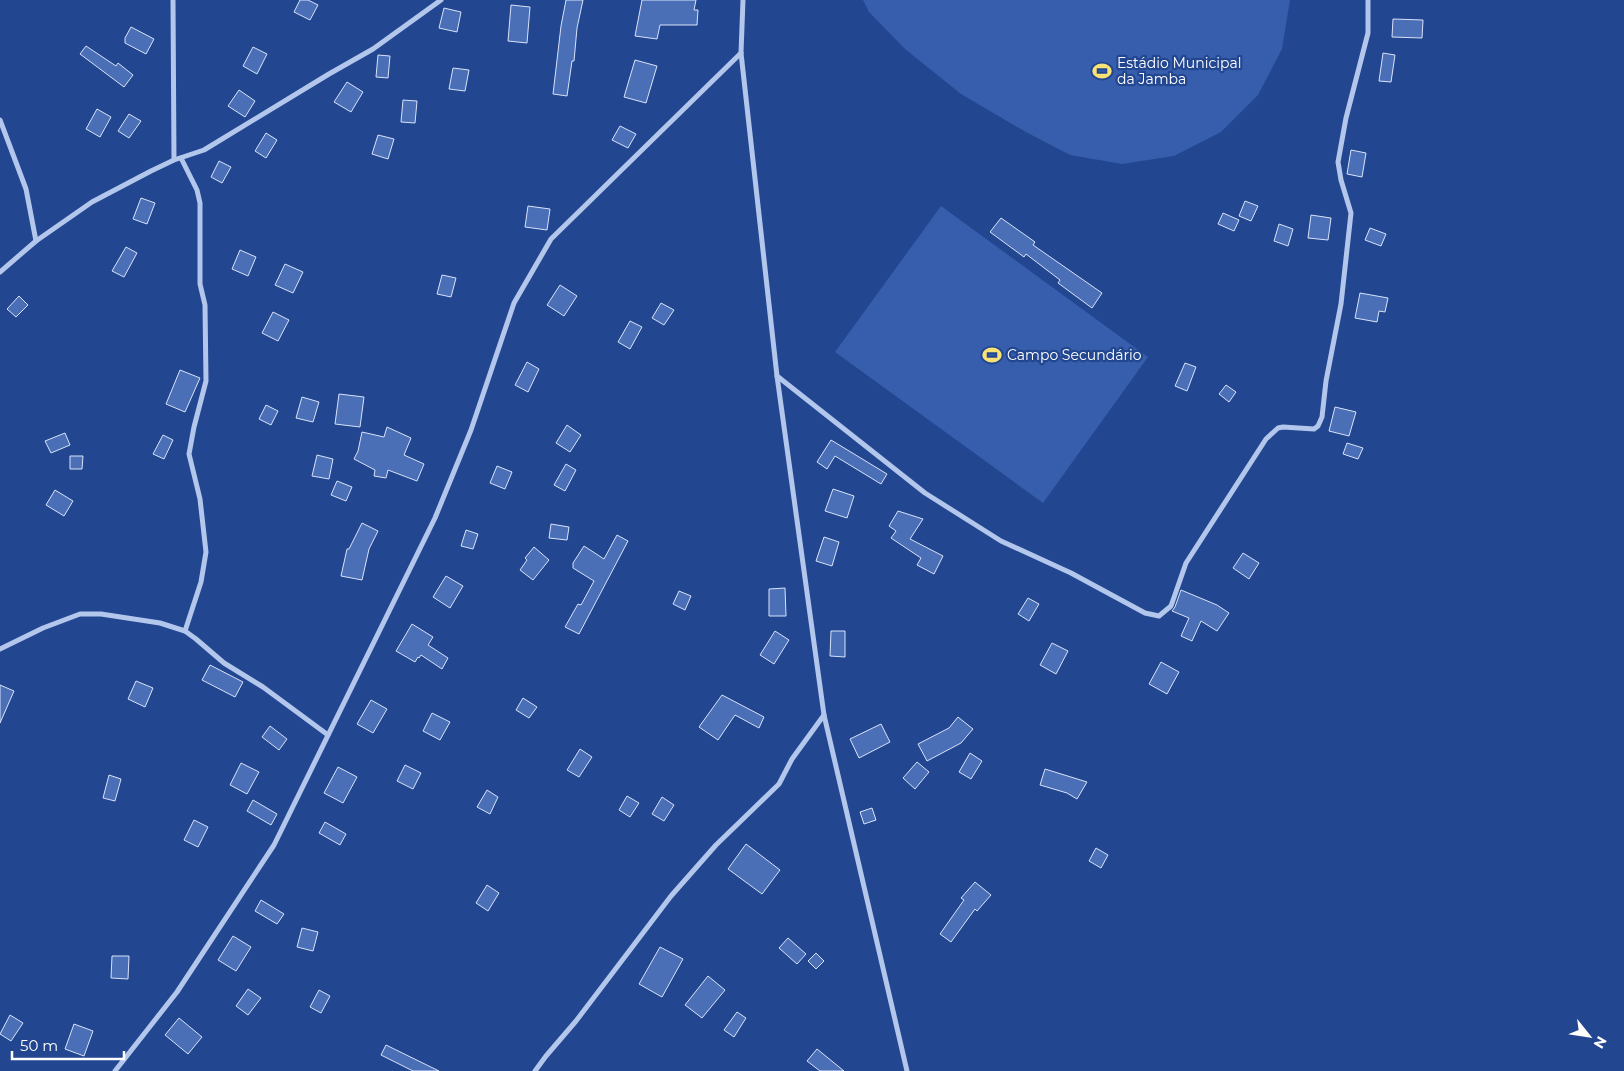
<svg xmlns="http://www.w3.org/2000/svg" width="1624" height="1071" viewBox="0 0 1624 1071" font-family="Montserrat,sans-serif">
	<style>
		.green { fill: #365ead }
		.building { fill: #4b6fb7; stroke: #d8e3f9 }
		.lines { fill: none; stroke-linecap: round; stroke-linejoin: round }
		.minor { stroke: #b3c6ec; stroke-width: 5 }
		.labels { text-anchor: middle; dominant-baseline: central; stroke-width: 4.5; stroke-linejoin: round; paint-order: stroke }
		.poi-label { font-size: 14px; fill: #fff; stroke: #224690; text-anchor: start }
	</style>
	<rect width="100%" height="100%" fill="#224690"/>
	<g class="green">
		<path d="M 863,0 L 1290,0 L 1282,49 L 1258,95 L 1221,132 L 1174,156 L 1122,164 L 1070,155 L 1024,131 L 961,94 L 905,49 L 869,12 Z"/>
		<path d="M 941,206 L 1148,357 L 1043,503 L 835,352 Z"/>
	</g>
	<g class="building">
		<path d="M 300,0 L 308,0 L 318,5 L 310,20 L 294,12 Z"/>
		<path d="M 566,0 L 583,0 L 577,28 L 574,61 L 572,61 L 567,96 L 553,94 L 561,26 Z"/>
		<path d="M 642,0 L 696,0 L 694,10 L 698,10 L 697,25 L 660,25 L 657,39 L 635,36 Z"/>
		<path d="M 511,5 L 530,7 L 527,43 L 508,41 Z"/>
		<path d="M 444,8 L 461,12 L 457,32 L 439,28 Z"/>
		<path d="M 1393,19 L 1423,20 L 1422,38 L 1392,37 Z"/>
		<path d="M 131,27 L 154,39 L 146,54 L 125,43 L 125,38 Z"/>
		<path d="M 86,46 L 116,66 L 118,63 L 133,75 L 124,87 L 80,54 Z"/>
		<path d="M 253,47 L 267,54 L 257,74 L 243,66 Z"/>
		<path d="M 1383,53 L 1395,55 L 1391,82 L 1379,81 Z"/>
		<path d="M 378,55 L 390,56 L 388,78 L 376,77 Z"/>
		<path d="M 635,60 L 657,66 L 646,103 L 624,97 Z"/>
		<path d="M 453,68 L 469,70 L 465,91 L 449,89 Z"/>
		<path d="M 347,82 L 363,92 L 351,112 L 334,102 Z"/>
		<path d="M 239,90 L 255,101 L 245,117 L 228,106 Z"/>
		<path d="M 403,100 L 417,101 L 415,123 L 401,122 Z"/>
		<path d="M 97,109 L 111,117 L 100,137 L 86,129 Z"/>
		<path d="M 129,114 L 141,121 L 129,138 L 118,131 Z"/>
		<path d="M 620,126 L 636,134 L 628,148 L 612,140 Z"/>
		<path d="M 266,133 L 277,140 L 266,158 L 255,151 Z"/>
		<path d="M 378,135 L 394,139 L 388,159 L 372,154 Z"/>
		<path d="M 1351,150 L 1366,153 L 1362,177 L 1347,174 Z"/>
		<path d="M 219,161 L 231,167 L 222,183 L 211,177 Z"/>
		<path d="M 141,198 L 155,203 L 147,224 L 133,219 Z"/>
		<path d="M 1245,201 L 1258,206 L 1251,221 L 1239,216 Z"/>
		<path d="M 528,206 L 550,209 L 547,230 L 525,227 Z"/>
		<path d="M 1223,213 L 1239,220 L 1234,231 L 1218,224 Z"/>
		<path d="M 1311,215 L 1331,218 L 1328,240 L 1308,238 Z"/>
		<path d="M 1001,218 L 1035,242 L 1033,245 L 1102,293 L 1092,308 L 1058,283 L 1060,280 L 1026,254 L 1024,257 L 990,232 Z"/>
		<path d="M 1279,224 L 1293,229 L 1288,246 L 1274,241 Z"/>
		<path d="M 1370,228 L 1386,234 L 1381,246 L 1365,240 Z"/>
		<path d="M 126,247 L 137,253 L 124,277 L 112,271 Z"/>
		<path d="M 240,250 L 256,257 L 248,276 L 232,269 Z"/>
		<path d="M 285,264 L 303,272 L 293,293 L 275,285 Z"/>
		<path d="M 442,275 L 456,278 L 451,297 L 437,294 Z"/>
		<path d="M 560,285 L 577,296 L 564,316 L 547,305 Z"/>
		<path d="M 1360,293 L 1388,298 L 1385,312 L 1379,311 L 1377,322 L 1355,318 Z"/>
		<path d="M 19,296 L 28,305 L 16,317 L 7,309 Z"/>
		<path d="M 661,303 L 674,310 L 664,325 L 652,318 Z"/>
		<path d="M 273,312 L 289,320 L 278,341 L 262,333 Z"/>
		<path d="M 630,321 L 642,327 L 630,349 L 618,342 Z"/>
		<path d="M 527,362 L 539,369 L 528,392 L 515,385 Z"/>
		<path d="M 1185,363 L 1196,367 L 1187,391 L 1175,386 Z"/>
		<path d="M 180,370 L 200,378 L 185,412 L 166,404 Z"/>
		<path d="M 1226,385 L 1236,392 L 1229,402 L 1219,394 Z"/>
		<path d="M 339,394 L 364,397 L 360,427 L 335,424 Z"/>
		<path d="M 302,397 L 319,402 L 313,422 L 296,418 Z"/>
		<path d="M 266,405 L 278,411 L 271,425 L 259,419 Z"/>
		<path d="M 1335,407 L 1356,412 L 1349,436 L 1329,431 Z"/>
		<path d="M 567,425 L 581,435 L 570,452 L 556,443 Z"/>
		<path d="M 387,427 L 411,438 L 404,455 L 424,464 L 417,481 L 388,470 L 386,478 L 374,476 L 375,470 L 354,459 L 358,451 L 362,432 L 384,437 Z"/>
		<path d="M 65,433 L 70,445 L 51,453 L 45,441 Z"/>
		<path d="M 163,435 L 173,440 L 164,459 L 153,454 Z"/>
		<path d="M 831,440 L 887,474 L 881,484 L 835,456 L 827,469 L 817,462 Z"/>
		<path d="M 1347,443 L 1363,448 L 1358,459 L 1343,454 Z"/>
		<path d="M 317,455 L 333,459 L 329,479 L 312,476 Z"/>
		<path d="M 70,456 L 83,456 L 82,469 L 70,469 Z"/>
		<path d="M 566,464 L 576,470 L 565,491 L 554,485 Z"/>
		<path d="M 497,466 L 512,472 L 505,489 L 490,483 Z"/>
		<path d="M 337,481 L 352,487 L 346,501 L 331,495 Z"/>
		<path d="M 833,489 L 854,496 L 847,518 L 825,511 Z"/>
		<path d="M 55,490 L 73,501 L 64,516 L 46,505 Z"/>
		<path d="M 898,511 L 923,519 L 910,539 L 943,556 L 934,574 L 917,565 L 921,558 L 891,538 L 896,531 L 889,526 Z"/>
		<path d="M 362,523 L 378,531 L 369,549 L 362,580 L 341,576 L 347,549 L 349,549 Z"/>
		<path d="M 551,524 L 569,527 L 567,540 L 549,538 Z"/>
		<path d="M 466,530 L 478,534 L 473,549 L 461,546 Z"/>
		<path d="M 617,535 L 628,541 L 579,634 L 565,627 L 578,604 L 581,605 L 594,581 L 573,568 L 573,563 L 584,546 L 604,559 Z"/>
		<path d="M 824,537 L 839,542 L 832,566 L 816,561 Z"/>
		<path d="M 534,547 L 549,560 L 533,580 L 520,570 L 527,560 L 525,558 Z"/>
		<path d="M 1243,553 L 1259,563 L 1249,579 L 1233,568 Z"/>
		<path d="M 446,576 L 463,586 L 450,608 L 433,597 Z"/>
		<path d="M 785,588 L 786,616 L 769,616 L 769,589 Z"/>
		<path d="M 1181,590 L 1217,605 L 1229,613 L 1217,631 L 1201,621 L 1192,641 L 1181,636 L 1189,618 L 1172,611 L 1175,607 Z"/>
		<path d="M 679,591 L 691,596 L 685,610 L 673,604 Z"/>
		<path d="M 1028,598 L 1039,604 L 1029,621 L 1018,614 Z"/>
		<path d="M 412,624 L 433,637 L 428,645 L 448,658 L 442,669 L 421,655 L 419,658 L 418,657 L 415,662 L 396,651 Z"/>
		<path d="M 775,631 L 789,640 L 774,664 L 760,655 Z"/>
		<path d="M 831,631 L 845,631 L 845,657 L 830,656 Z"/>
		<path d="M 1052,643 L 1068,651 L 1056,674 L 1040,665 Z"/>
		<path d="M 1161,662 L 1179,672 L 1167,694 L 1149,684 Z"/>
		<path d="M 210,665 L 243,682 L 235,697 L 202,680 Z"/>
		<path d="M 136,681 L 153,688 L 145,707 L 128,699 Z"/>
		<path d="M 0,685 L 14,691 L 0,723 Z"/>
		<path d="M 722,695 L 764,717 L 759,728 L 735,715 L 718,740 L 699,727 Z"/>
		<path d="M 523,698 L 537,707 L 529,718 L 516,710 Z"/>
		<path d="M 371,700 L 387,709 L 373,733 L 357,724 Z"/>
		<path d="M 432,713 L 450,722 L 440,740 L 423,731 Z"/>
		<path d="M 958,717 L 973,729 L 961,743 L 927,761 L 918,744 L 949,728 Z"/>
		<path d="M 881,724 L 890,742 L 859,758 L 850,739 Z"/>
		<path d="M 270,726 L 287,739 L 279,750 L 262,737 Z"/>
		<path d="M 580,749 L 592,757 L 579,777 L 567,770 Z"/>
		<path d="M 970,753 L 982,761 L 971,779 L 959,772 Z"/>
		<path d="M 917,762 L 929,772 L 915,789 L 903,778 Z"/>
		<path d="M 241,763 L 259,772 L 247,794 L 230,785 Z"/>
		<path d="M 405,765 L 421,773 L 413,789 L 397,781 Z"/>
		<path d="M 338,767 L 357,777 L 343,803 L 324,793 Z"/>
		<path d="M 1045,769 L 1087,782 L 1077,799 L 1067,793 L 1040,785 Z"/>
		<path d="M 109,775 L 121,779 L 115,801 L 103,798 Z"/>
		<path d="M 487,790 L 498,797 L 490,814 L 477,807 Z"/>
		<path d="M 627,796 L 639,803 L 630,817 L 619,810 Z"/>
		<path d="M 662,797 L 674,805 L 664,821 L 652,814 Z"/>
		<path d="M 253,800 L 277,814 L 271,825 L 247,811 Z"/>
		<path d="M 872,808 L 876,820 L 864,824 L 860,812 Z"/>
		<path d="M 194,820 L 208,827 L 198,847 L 184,840 Z"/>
		<path d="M 325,822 L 346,834 L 340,845 L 319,833 Z"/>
		<path d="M 746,844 L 780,870 L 762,894 L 728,869 Z"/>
		<path d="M 1096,848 L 1108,855 L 1101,868 L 1089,861 Z"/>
		<path d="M 975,882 L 991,895 L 977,911 L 975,909 L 951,942 L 940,934 L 964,900 L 961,898 Z"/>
		<path d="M 487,885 L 499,893 L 488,911 L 476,903 Z"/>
		<path d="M 261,900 L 284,914 L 277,924 L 255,911 Z"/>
		<path d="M 302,928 L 318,932 L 313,951 L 297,947 Z"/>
		<path d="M 233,936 L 251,947 L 236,971 L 218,960 Z"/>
		<path d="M 788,938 L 806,954 L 797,964 L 779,948 Z"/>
		<path d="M 660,947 L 683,959 L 662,997 L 639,984 Z"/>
		<path d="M 816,953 L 824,961 L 816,969 L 808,961 Z"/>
		<path d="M 112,956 L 129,956 L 128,979 L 111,978 Z"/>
		<path d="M 708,976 L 725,990 L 702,1018 L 685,1005 Z"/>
		<path d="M 248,989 L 261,998 L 248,1015 L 236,1006 Z"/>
		<path d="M 319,990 L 330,996 L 321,1013 L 310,1007 Z"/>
		<path d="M 737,1012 L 746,1018 L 734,1037 L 724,1030 Z"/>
		<path d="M 10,1015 L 23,1023 L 11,1041 L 0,1034 Z"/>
		<path d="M 179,1018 L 202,1037 L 188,1054 L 165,1035 Z"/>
		<path d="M 74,1024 L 93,1031 L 84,1056 L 65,1049 Z"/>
		<path d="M 386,1045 L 439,1071 L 413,1071 L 381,1055 Z"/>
		<path d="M 817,1049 L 844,1071 L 820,1071 L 807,1061 Z"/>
	</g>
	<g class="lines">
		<g class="minor">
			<path d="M 173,0 L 174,160"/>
			<path d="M 743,0 L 741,53 L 777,376 L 824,715 L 907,1071"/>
			<path d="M 0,120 L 26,189 L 36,241"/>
			<path d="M 181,158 L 197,190 L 200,203 L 200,284 L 205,305 L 206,381 L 194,427 L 189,454 L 200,499 L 206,552 L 201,582 L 185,631"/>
			<path d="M 0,272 L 36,241 L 92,202 L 151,171 L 174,160 L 204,150 L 329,74 L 373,49 L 441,0"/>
			<path d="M 777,376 L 925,493 L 1001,541 L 1071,573 L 1145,613 L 1159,616 L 1171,606 L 1186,563 L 1266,439 L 1278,428 L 1283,427 L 1314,429 L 1318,426 L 1322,417 L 1326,381 L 1341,304 L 1351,213 L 1341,180 L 1338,162 L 1346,118 L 1368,33 L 1368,0"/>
			<path d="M 0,649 L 43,628 L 80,614 L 101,614 L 160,623 L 185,631 L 196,639 L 224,663 L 263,687 L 328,735"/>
			<path d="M 115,1071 L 177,992 L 274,845 L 435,518 L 471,430 L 514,303 L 551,239 L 741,53"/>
			<path d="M 535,1071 L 546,1056 L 576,1021 L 671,896 L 716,845 L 779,784 L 792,759 L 824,715"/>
		</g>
	</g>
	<defs>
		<g id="stadium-bare" transform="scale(1.5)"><path d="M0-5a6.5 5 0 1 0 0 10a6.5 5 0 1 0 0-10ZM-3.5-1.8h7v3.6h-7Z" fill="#f8e175" stroke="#224690" stroke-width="2.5" paint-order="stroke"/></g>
	</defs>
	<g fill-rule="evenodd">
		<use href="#stadium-bare" x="1102" y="71"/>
		<use href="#stadium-bare" x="992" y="355"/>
	</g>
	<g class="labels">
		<g class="poi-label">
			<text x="1117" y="63">Estádio Municipal<tspan x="1117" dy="16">da Jamba</tspan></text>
			<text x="1007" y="355">Campo Secundário</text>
		</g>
	</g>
	<g transform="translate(1589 1036) rotate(120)" stroke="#224690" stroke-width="4" paint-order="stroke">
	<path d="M0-4L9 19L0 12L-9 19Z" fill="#ffffff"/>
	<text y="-8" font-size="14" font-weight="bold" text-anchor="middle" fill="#ffffff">N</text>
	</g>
	<path d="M12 1051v8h112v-8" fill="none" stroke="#ffffff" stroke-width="2.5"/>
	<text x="20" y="1051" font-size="15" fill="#ffffff" stroke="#224690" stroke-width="4" paint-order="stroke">50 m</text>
</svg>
